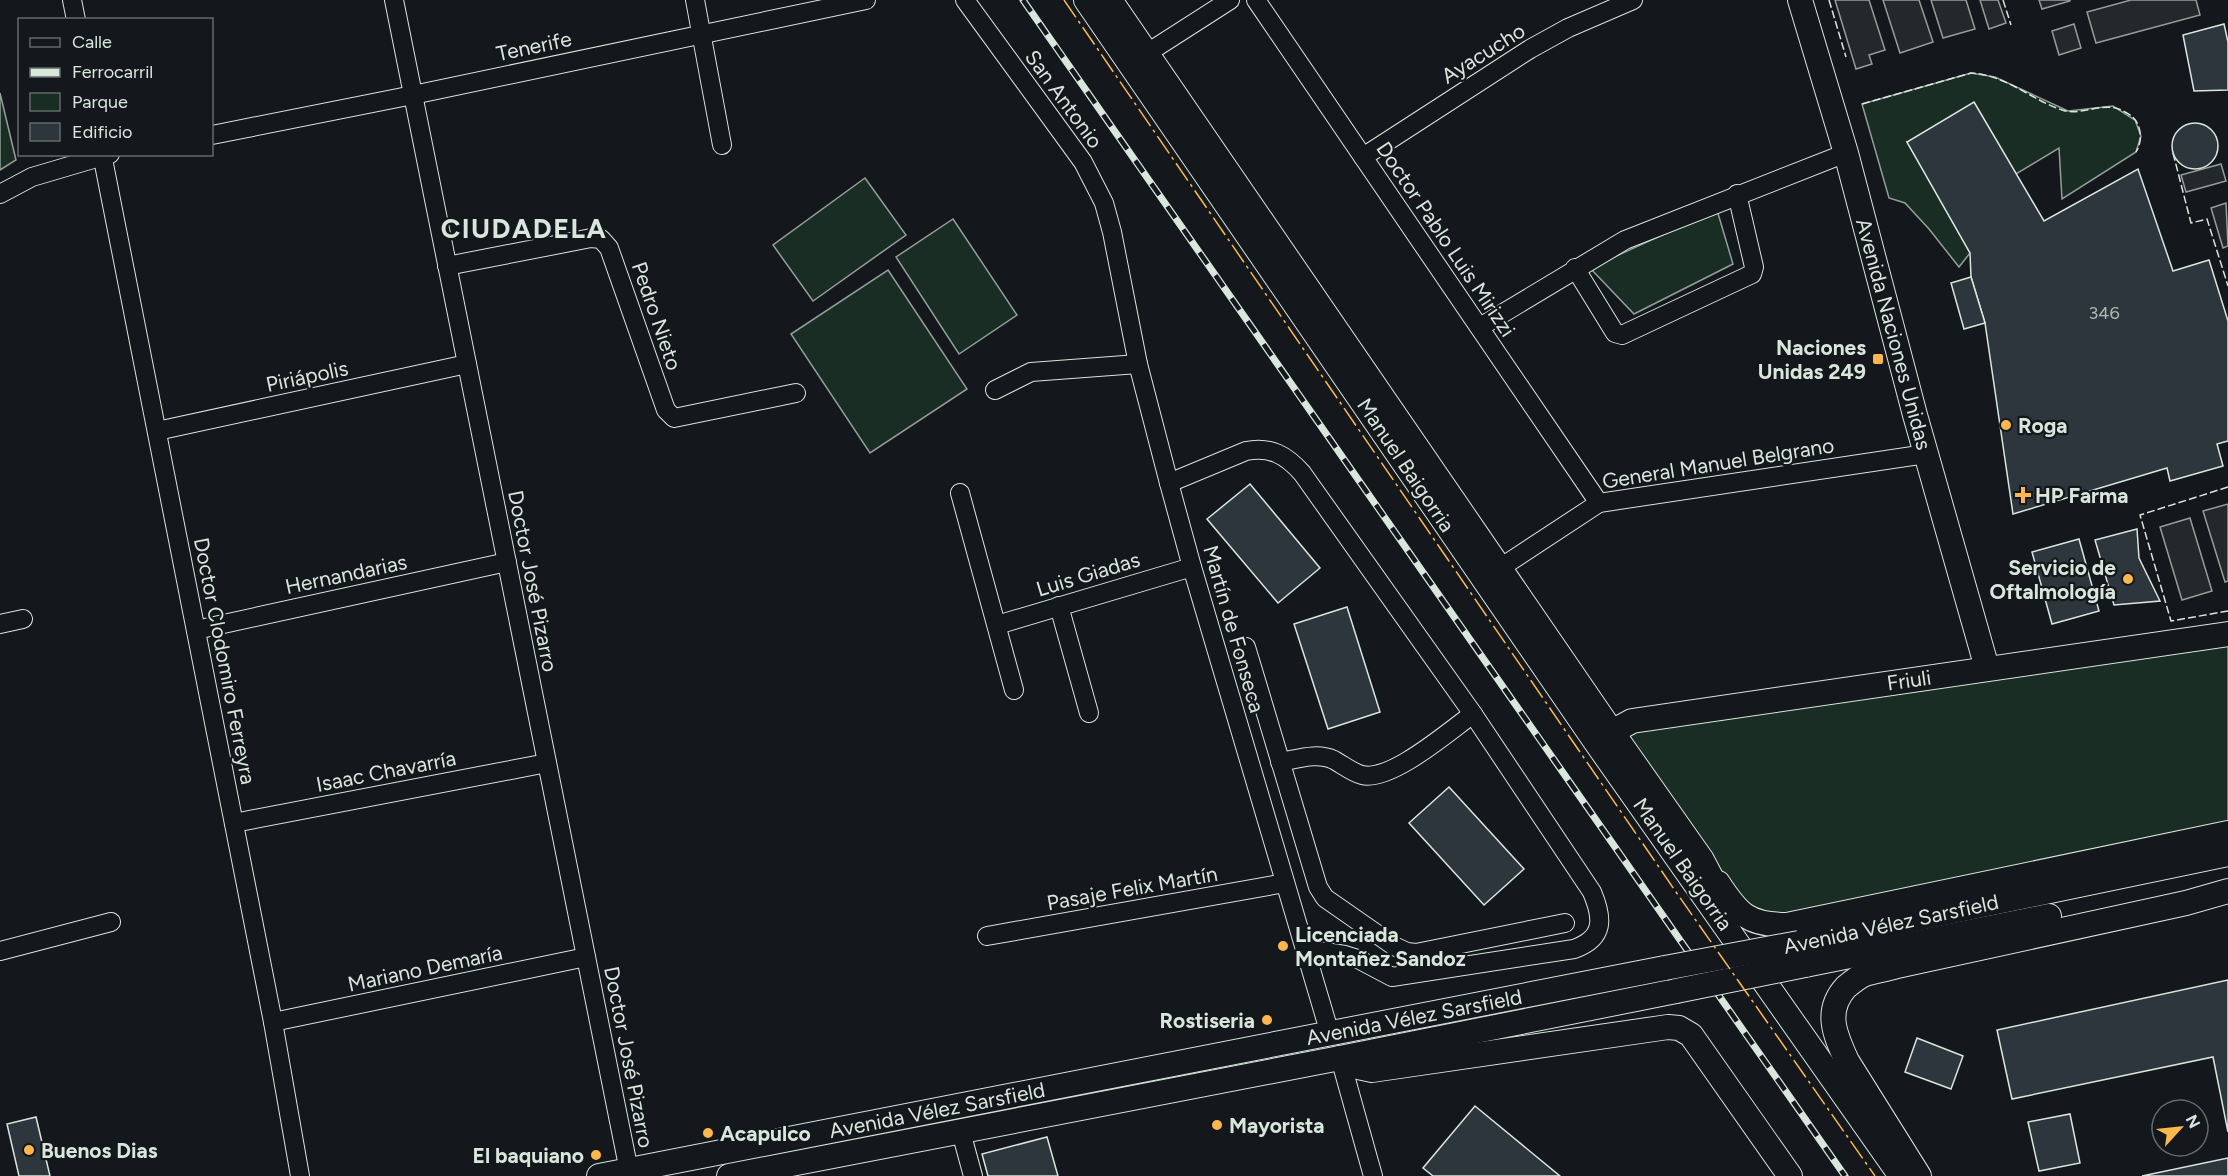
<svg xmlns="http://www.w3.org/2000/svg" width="2228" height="1176" viewBox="0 0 2228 1176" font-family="Figtree,sans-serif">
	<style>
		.green { fill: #1a2d24; stroke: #939e99; stroke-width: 1.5 }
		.parking { fill: #24282b; stroke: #939e99; stroke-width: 1.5 }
		.building { fill: #2c363c; stroke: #d8e6dc; stroke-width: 1.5 }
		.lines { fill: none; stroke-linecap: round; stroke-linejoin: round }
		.street-casing { stroke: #d8e6dc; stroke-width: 20 }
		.secondary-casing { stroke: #d8e6dc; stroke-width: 26 }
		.street { stroke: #14181c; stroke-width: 18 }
		.secondary { stroke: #14181c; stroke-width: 24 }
		.rail-casing { stroke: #d8e6dc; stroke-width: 7 }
		.rail { stroke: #14181c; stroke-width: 4.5; stroke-dasharray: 14; stroke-linecap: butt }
		.secondary-bridge-casing { stroke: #d8e6dc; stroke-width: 26; stroke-linecap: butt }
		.secondary-bridge { stroke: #14181c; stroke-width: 24 }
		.fence { stroke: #d8e6dc; stroke-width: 1.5; stroke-dasharray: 8 3; stroke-linecap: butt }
		.power { stroke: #ffb74d; stroke-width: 1.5; stroke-dasharray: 21 4.5 3 4.5; stroke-linecap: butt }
		.poi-dot { fill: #ffb74d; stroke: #14181c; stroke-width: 2 }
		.labels { text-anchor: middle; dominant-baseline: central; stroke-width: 4.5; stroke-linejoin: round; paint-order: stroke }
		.number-label { font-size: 18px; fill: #adbab4 }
		.street-label { font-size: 21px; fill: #d8e6dc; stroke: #14181c }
		.poi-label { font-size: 21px; font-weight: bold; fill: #d8e6dc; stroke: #14181c; text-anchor: start }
		.district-label { font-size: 27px; font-weight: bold; letter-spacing: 1.5px; fill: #d8e6dc; stroke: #14181c }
	</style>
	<rect width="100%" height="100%" fill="#14181c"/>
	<g class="green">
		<path d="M 1971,73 L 1995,77 L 2068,111 L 2113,106 L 2135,120 L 2141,136 L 2136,152 L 2062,199 L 2059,148 L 2016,174 L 1907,142 L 1970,253 L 1959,267 L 1929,229 L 1905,203 L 1889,198 L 1862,104 Z"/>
		<path d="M 0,93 L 16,160 L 0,170 Z"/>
		<path d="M 865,178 L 906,235 L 813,301 L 773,245 Z"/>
		<path d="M 1717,210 L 1733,264 L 1634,314 L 1590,268 Z"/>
		<path d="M 953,219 L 1017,315 L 959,354 L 896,257 Z"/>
		<path d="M 888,270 L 967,389 L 870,453 L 791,334 Z"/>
		<path d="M 2228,634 L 2228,833 L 1757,923 L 1612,732 Z"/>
	</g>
	<g class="parking">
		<path d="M 1835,0 L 1869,0 L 1885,50 L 1869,55 L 1872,64 L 1856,69 Z"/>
		<path d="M 1883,0 L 1919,0 L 1933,42 L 1900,53 Z"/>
		<path d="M 1931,0 L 1966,0 L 1975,29 L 1943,38 Z"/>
		<path d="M 1980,0 L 1998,0 L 2006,23 L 1989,29 Z"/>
		<path d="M 2039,0 L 2070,0 L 2070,1 L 2042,9 Z"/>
		<path d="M 2131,0 L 2196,0 L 2200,15 L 2096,43 L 2087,12 Z"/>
		<path d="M 2074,24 L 2081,48 L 2059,55 L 2052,31 Z"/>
		<path d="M 2221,164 L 2226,181 L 2186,192 L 2181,175 Z"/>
		<path d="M 2226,203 L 2228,246 L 2223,248 L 2211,208 Z"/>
		<path d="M 2228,504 L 2228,581 L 2225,582 L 2203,511 Z"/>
		<path d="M 2190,518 L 2212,591 L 2182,600 L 2160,527 Z"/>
	</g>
	<g class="building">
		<path d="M 2224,24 L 2228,42 L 2228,90 L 2194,91 L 2183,35 Z"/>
		<path d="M 1974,102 L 2044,221 L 2138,169 L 2173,271 L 2209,260 L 2228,321 L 2228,441 L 2217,444 L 2223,466 L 2170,481 L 2167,468 L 2013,514 L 1985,323 L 1971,277 L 1970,253 L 1907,142 Z"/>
		<circle cx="2195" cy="146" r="23"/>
		<path d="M 1971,277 L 1985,323 L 1964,329 L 1951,283 Z"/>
		<path d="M 1250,484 L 1320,568 L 1278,603 L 1207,519 Z"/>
		<path d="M 2137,529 L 2139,558 L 2160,601 L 2114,605 L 2095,540 Z"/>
		<path d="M 2079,539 L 2099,611 L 2052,624 L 2032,552 Z"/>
		<path d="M 1347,607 L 1380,712 L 1328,729 L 1294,624 Z"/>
		<path d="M 1449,787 L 1524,869 L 1484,905 L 1409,823 Z"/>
		<path d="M 2228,980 L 2228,1132 L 2213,1057 L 2012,1099 L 1997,1030 Z"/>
		<path d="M 1917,1038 L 1963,1056 L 1951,1089 L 1905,1072 Z"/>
		<path d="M 1475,1106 L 1560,1176 L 1433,1176 L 1423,1168 Z"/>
		<path d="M 2070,1114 L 2080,1163 L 2039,1171 L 2028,1122 Z"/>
		<path d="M 36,1117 L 50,1176 L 19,1176 L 7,1124 Z"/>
		<path d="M 1047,1137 L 1058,1176 L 988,1176 L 982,1154 Z"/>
		<path d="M 2228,1158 L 2228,1176 L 2142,1176 Z"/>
	</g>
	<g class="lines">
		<g class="street-casing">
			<g id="street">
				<path d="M 72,0 L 76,20"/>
				<path d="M 394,0 L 630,1176"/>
				<path d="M 695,0 L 722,145"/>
				<path d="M 965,0 L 1083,162 L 1104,203 L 1112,232 L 1138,364 L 1169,483 L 1192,567 L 1330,1034"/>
				<path d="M 1256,0 L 1599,503"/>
				<path d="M 1138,59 L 1230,0"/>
				<path d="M 212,135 L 413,95 L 866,0"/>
				<path d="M 102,154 L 273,1022 L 300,1176"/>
				<path d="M 1363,157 L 1530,49 L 1568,28 L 1633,0"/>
				<path d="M 0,194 L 32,177 L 110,154"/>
				<path d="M 447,266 L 591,238 L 601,239 L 609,248 L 666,410 L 674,418 L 796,393"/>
				<path d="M 1575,268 L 1615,333 L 1622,335 L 1752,274 L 1754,267 L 1737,194"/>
				<path d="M 1480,327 L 1625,240 L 1846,153"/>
				<path d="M 995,390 L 1031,372 L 1138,364"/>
				<path d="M 157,431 L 467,364"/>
				<path d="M 1169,483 L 1246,451 C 1270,446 1286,455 1302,473 L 1473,714 L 1592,892 C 1603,918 1605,938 1574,949 L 1392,977 L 1358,959 L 1345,955 L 1305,949"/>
				<path d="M 960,493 L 1014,690"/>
				<path d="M 1500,568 L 1599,503 L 1926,454"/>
				<path d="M 1059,606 L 1089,713"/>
				<path d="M 0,624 L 23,619"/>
				<path d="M 997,625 L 1192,567"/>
				<path d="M 196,630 L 507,562"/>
				<path d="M 1246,647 L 1318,887 L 1325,898 L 1394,946 L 1407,952 L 1416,953 L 1565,923"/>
				<path d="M 1280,762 C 1298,759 1317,752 1334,760 C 1343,765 1353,773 1362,775 C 1391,782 1449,731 1473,714"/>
				<path d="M 234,823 L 547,763"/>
				<path d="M 987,936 L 1285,883"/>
				<path d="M 0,951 L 111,922"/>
				<path d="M 273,1022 L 586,957"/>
				<path d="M 1340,1058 L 1373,1176"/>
				<path d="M 961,1132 L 973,1176"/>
			</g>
		</g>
		<g class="secondary-casing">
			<g id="secondary">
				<path d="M 1086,0 L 1595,741 L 1901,1176"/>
				<path d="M 1110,0 L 1612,732 L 1702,860 L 1722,898"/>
				<path d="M 1800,0 L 1846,153 L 1915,415 L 1987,668"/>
				<path d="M 1612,732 L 1632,721 L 2228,634"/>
				<path d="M 1718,883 C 1738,914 1748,925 1787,925 L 2228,833"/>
				<path d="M 1799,943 L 2228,854"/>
				<path d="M 1805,965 L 2049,916"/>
				<path d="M 1340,1058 L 1358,1067 L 1372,1070 L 1668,1027 L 1679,1028 L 1691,1035 L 1790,1176"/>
				<path d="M 599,1176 L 1665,968"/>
				<path d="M 729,1176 L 1340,1058 L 1676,991"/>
				<path d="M 1919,1176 L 1847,1061 C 1835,1035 1824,1011 1846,987 C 1852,982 1858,977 1865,974 C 1876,971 1887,969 1897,966 L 2186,903 L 2228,891"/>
			</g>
		</g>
		<use href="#street" class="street"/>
		<use href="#secondary" class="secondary"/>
		<g class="rail-casing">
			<path id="rail" d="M 1023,0 L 1845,1176"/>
		</g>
		<use href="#rail" class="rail"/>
		<g class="secondary-bridge-casing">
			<g id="secondary-bridge">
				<path d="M 1665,968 L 1799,943"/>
				<path d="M 1676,991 L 1805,965"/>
			</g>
		</g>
		<use href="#secondary-bridge" class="secondary-bridge"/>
		<g class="fence">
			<path d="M 1829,0 L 1846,57"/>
			<path d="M 2003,0 L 2011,25"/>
			<path d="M 1862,104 L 1971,73 C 2006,75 2030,99 2062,110 C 2083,117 2104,99 2125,112 C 2131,115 2136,119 2138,125 C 2142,135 2141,143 2136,152"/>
			<path d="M 2173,153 L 2191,223 L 2207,219 L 2228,286"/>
			<path d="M 2228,487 L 2140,515 L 2171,621 L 2228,611"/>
		</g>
		<path class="power" d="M 1064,0 L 1676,892 L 1875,1176"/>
	</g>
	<g class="poi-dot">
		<rect x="1872" y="353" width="12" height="12" rx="3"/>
		<circle cx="2006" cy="425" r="6"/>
		<path d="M2020 486h6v6h6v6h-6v6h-6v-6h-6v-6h6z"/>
		<circle cx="2128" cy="579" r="6"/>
		<circle cx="1283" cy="946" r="6"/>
		<circle cx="1267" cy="1020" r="6"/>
		<circle cx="1217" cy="1125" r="6"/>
		<circle cx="708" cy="1133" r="6"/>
		<circle cx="29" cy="1150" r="6"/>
		<circle cx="596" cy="1155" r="6"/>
	</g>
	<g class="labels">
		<g class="number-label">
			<text x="2104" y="313">346</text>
		</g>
		<g class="street-label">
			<text transform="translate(534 46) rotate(-12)">Tenerife</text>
			<text transform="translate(1483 53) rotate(-32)">Ayacucho</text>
			<text transform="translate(1064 99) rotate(54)">San Antonio</text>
			<text transform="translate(1446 239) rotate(56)">Doctor Pablo Luis Mirizzi</text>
			<text transform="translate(657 316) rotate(71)">Pedro Nieto</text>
			<text transform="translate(1894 334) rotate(75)">Avenida Naciones Unidas</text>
			<text transform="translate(307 376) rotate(-12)">Piriápolis</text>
			<text transform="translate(1718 463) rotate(-9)">General Manuel Belgrano</text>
			<text transform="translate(1406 465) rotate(56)">Manuel Baigorria</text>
			<text transform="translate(346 574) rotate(-12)">Hernandarias</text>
			<text transform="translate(1088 574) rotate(-17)">Luis Giadas</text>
			<text transform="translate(533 581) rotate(79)">Doctor José Pizarro</text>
			<text transform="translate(1234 629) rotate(74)">Martín de Fonseca</text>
			<text transform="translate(225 661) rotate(79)">Doctor Clodomiro Ferreyra</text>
			<text transform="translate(1909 680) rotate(-8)">Friuli</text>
			<text transform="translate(386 771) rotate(-11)">Isaac Chavarría</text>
			<text transform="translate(1683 864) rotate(55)">Manuel Baigorria</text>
			<text transform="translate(1132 888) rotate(-10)">Pasaje Felix Martín</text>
			<text transform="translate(1891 924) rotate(-12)">Avenida Vélez Sarsfield</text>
			<text transform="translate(425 968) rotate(-12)">Mariano Demaría</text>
			<text transform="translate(1414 1017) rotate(-11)">Avenida Vélez Sarsfield</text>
			<text transform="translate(629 1057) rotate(79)">Doctor José Pizarro</text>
			<text transform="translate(937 1110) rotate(-11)">Avenida Vélez Sarsfield</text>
		</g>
		<g class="poi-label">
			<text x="1866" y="347" text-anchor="end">Naciones<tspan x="1866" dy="24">Unidas 249</tspan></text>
			<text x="2018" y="425">Roga</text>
			<text x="2035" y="495">HP Farma</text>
			<text x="2116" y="567" text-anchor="end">Servicio de<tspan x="2116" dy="24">Oftalmología</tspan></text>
			<text x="1295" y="934">Licenciada<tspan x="1295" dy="24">Montañez Sandoz</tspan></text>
			<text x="1255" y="1020" text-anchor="end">Rostiseria</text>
			<text x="1229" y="1125">Mayorista</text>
			<text x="720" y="1133">Acapulco</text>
			<text x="41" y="1150">Buenos Dias</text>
			<text x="584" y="1155" text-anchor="end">El baquiano</text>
		</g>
		<g class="district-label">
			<text x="524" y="228">CIUDADELA</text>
		</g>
	</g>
	<rect x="18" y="18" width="195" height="138" fill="#14181c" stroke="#626a69" stroke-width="1.5"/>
	<rect x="30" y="38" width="30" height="9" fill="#14181c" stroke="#626a69" stroke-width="1.5"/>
	<text x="72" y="48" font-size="18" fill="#d8e6dc">Calle</text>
	<rect x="30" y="68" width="30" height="9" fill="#d8e6dc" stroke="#626a69" stroke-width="1.5"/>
	<text x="72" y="78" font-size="18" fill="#d8e6dc">Ferrocarril</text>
	<rect x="30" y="93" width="30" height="18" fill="#1a2d24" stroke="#626a69" stroke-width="1.5"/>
	<text x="72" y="108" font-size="18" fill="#d8e6dc">Parque</text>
	<rect x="30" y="123" width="30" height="18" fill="#2c363c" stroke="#626a69" stroke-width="1.5"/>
	<text x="72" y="138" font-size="18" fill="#d8e6dc">Edificio</text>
	<g transform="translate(2180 1128) rotate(63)"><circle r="28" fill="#14181c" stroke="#626a69" stroke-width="1.5"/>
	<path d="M0-4.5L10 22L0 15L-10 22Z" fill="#ffb74d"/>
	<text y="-9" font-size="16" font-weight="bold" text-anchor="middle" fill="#d8e6dc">N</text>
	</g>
</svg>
